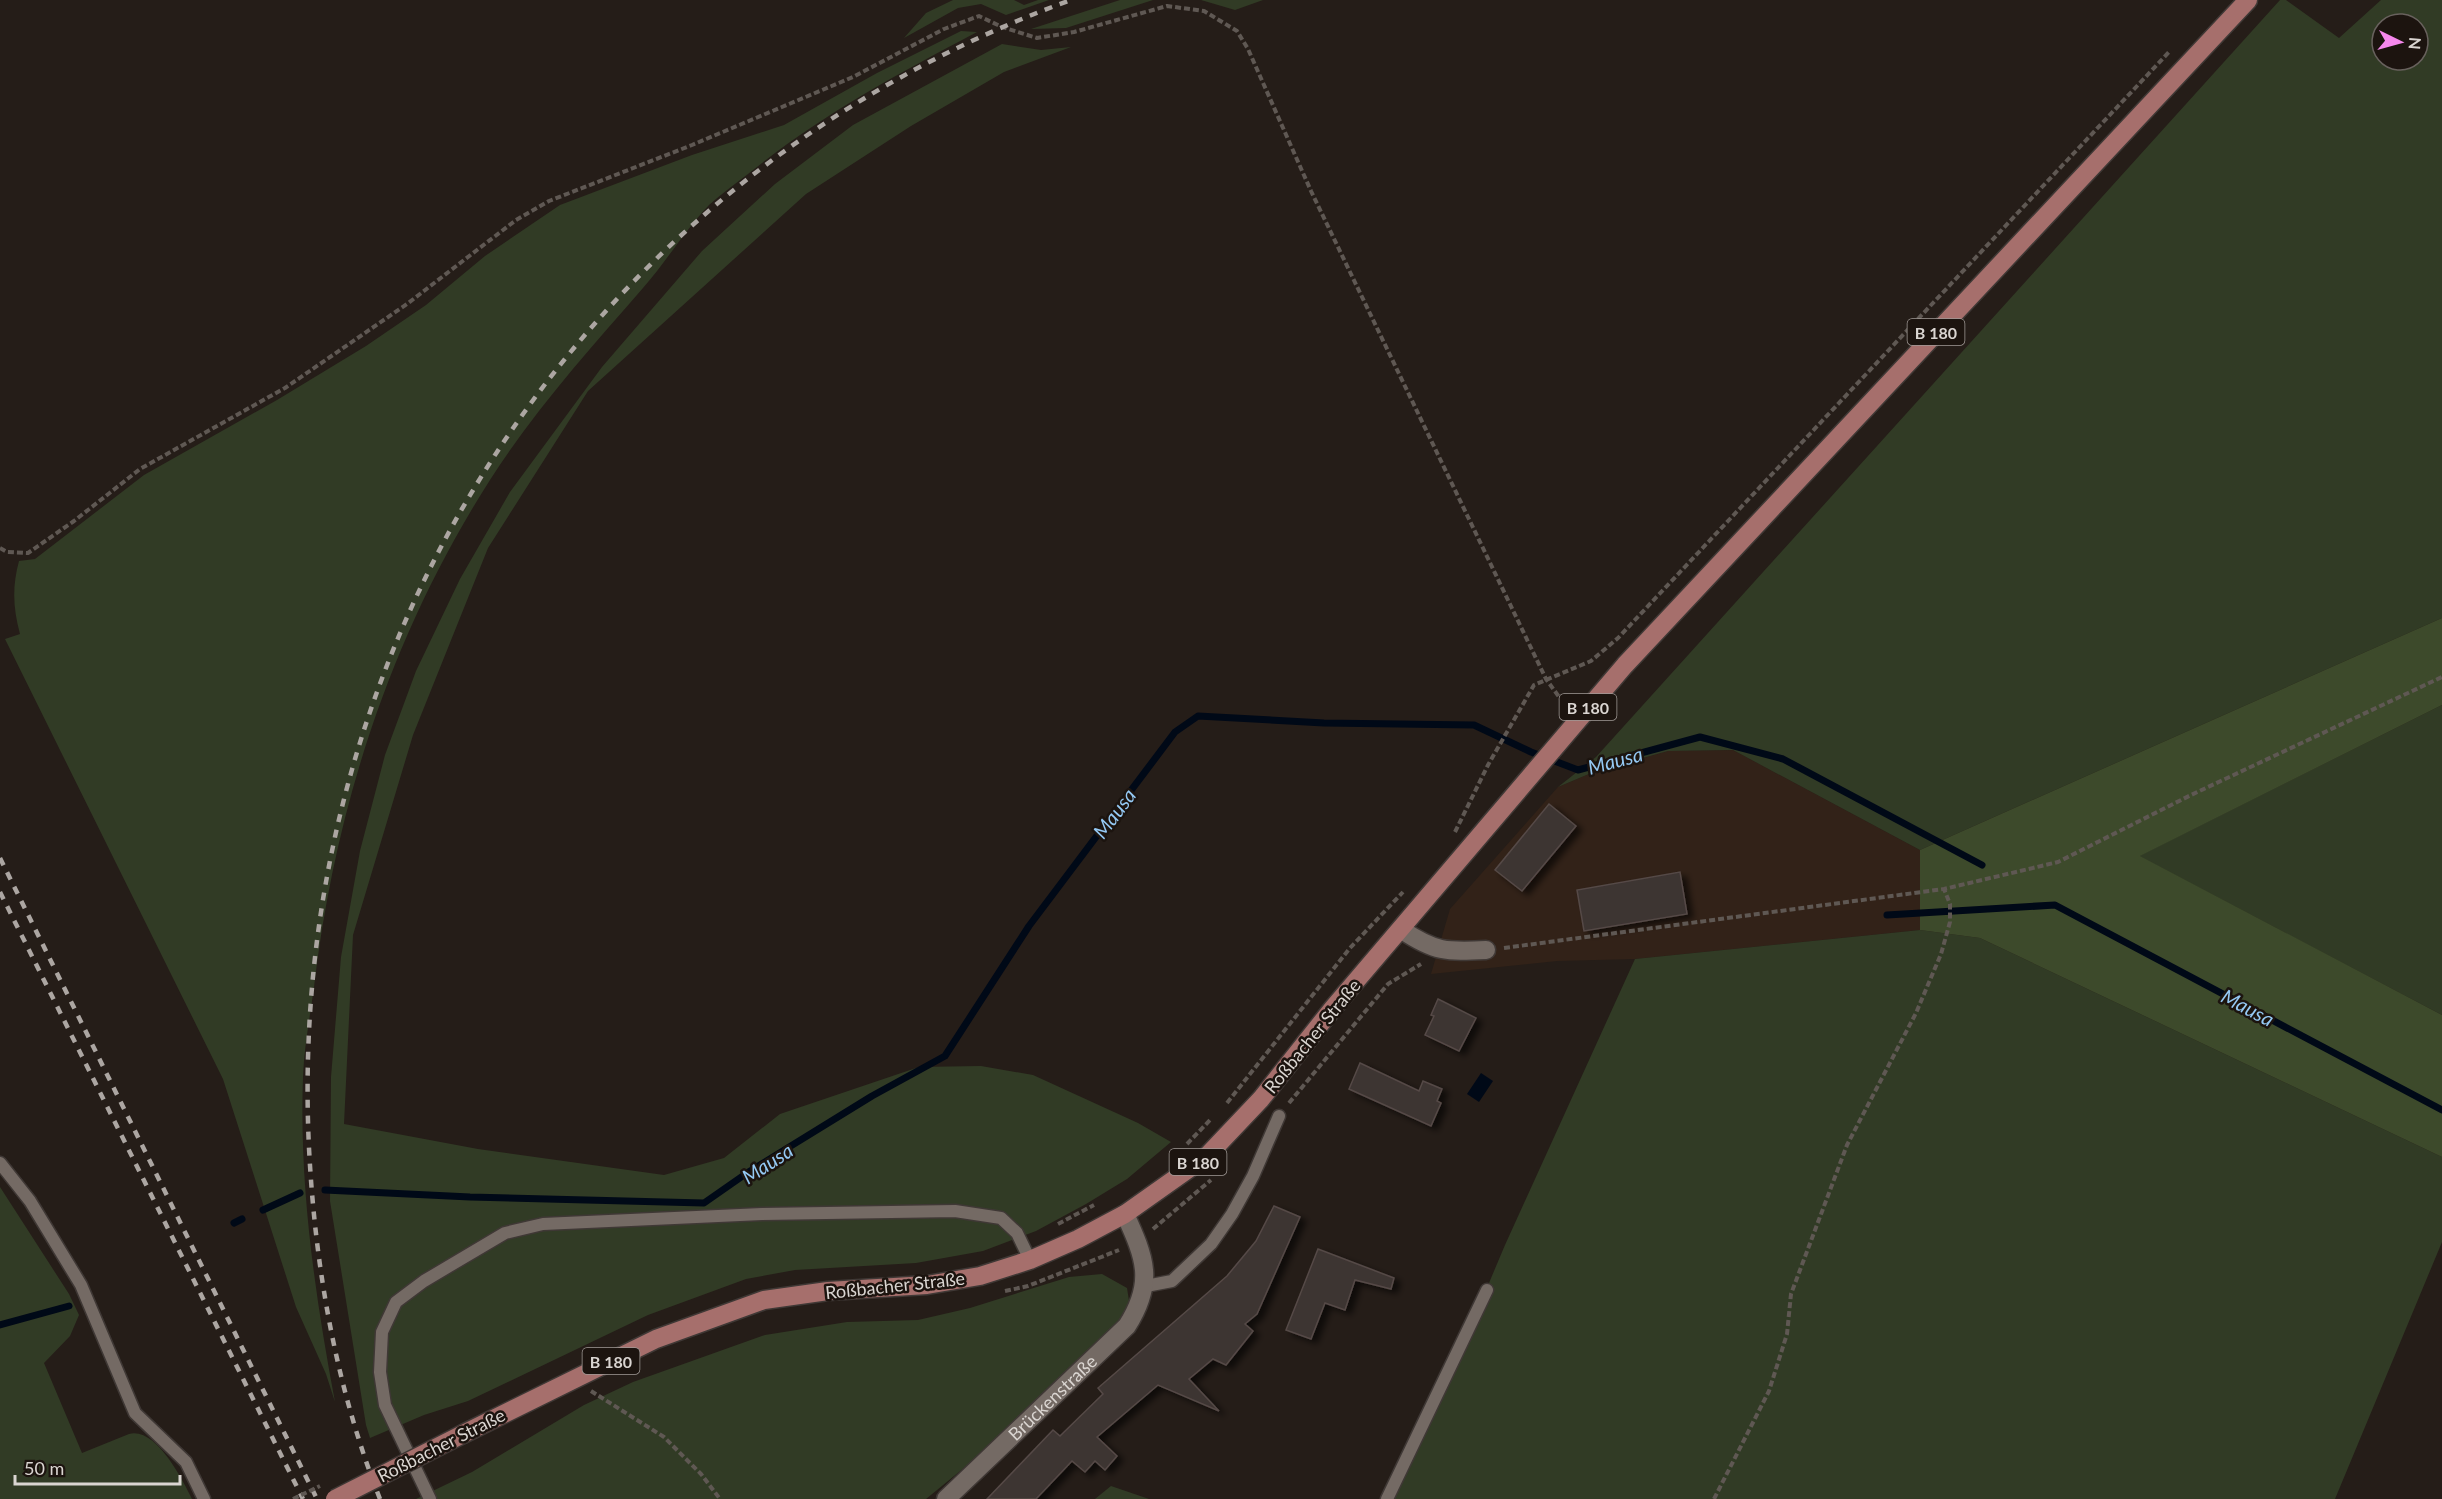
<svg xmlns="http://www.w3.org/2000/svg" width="2442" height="1499" viewBox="0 0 2442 1499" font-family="Lato,sans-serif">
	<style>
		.industrial { fill: #322218 }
		.green { fill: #313b25; fill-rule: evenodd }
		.forest { fill: #3d4a2b }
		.water { fill: #000917 }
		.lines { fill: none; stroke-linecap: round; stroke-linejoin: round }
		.stream { stroke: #000917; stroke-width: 7 }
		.building { fill: #3e3432; stroke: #554a47; stroke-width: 1.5; filter: url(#shadow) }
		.service-casing { stroke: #3f3835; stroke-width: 15 }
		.minor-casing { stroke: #3f3835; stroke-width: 21 }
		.primary-casing { stroke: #3f3835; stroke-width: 21 }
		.path { stroke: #5f5853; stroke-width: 4; stroke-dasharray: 6 3; stroke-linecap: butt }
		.service { stroke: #746a64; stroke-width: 12 }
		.minor { stroke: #746a64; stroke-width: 18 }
		.primary { stroke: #a66f6c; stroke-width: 18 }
		.rail { stroke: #aca6a2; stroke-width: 4.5; stroke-dasharray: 8 8; stroke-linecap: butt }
		.primary-bridge-casing { stroke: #3f3835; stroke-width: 21; stroke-linecap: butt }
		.path-bridge { stroke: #5f5853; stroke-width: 4; stroke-dasharray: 6 3; stroke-linecap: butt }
		.primary-bridge { stroke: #a66f6c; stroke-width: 18 }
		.labels { text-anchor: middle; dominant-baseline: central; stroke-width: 5; stroke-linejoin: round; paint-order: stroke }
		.shield { fill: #1c140f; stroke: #a19b97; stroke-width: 1.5 }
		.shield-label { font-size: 16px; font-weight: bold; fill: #dad5d1 }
		.street-label { font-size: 18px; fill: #dad5d1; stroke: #1c140f }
		.water-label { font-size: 20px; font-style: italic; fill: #95c9f4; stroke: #1c140f }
	</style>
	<defs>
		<filter id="shadow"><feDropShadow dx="6" dy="4" stdDeviation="3" flood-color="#0009"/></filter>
	</defs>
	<rect width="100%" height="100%" fill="#251d18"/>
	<path class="industrial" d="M 1733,750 L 1920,850 L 1920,930 L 1635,959 L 1557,961 L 1431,974 L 1450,909 L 1558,787 L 1596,771 L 1668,751 Z"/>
	<g class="green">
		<path d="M 953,0 L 1014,0 L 1024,5 L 1038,0 L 1049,0 L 1006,15 L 981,4 L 958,8 L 904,38 L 926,13 Z"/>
		<path d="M 1120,0 L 1153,0 L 1066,28 L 1031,29 Z"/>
		<path d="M 1201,0 L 1263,0 L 1235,10 Z"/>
		<path d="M 2280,0 L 2286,0 L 2339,38 L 2381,0 L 2442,0 L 2442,618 L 1920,850 L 1733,750 L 1668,751 L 1596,771 L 1558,787 L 1596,757 ZM 2382,24 L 2418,24 L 2418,60 L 2382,60 Z"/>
		<path d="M 961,31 L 977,32 C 894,76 821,115 748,174 C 735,184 721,194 709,205 C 685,230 666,262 643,288 C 589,350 534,411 490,480 C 392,633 335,807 314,987 C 310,1017 304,1047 303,1077 C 299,1186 315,1295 335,1402 L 326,1374 L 296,1307 L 223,1079 L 5,639 L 20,634 C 13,608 12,587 19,561 L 35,559 L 144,475 L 277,400 L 366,346 L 426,305 L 485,256 L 560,205 L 692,155 L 784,125 L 877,73 Z"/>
		<path d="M 1002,44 L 1041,50 L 1071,47 L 1004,72 L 911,126 L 806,194 L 588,391 L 488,548 L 413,735 L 353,935 L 344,1124 L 478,1149 L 664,1175 L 724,1158 L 780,1114 L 919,1067 L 981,1066 L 1033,1075 L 1138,1123 L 1171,1142 L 1127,1179 L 1086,1204 L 1036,1231 L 983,1251 L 916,1263 L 795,1270 L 746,1279 L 648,1315 L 468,1401 L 424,1415 L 370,1438 L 366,1425 L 330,1201 L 331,1077 L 341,957 L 360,851 L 385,755 L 416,671 L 460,579 L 510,492 L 602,367 L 702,251 L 775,184 L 853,125 Z"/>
		<path d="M 2442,705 L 2442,1015 L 2139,856 Z"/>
		<path d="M 1920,930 L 1980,938 L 2442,1157 L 2442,1242 L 2335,1499 L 1393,1499 L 1438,1404 L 1505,1245 L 1635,959 Z"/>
		<path d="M 0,1187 L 69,1294 L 79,1315 L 70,1336 L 44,1363 L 82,1453 L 129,1434 C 156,1427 182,1479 192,1499 L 0,1499 Z"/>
		<path d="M 1102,1274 L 1127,1288 L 1130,1307 L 1113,1346 L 926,1499 L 416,1499 L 472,1472 L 584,1405 L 633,1382 L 765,1335 L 847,1322 L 918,1320 L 970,1308 L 1069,1277 Z"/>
		<path d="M 1111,1486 L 1149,1499 L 1095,1499 Z"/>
	</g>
	<path class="forest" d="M 2442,618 L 2442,705 L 2140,856 L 2442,1015 L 2442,1157 L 1980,938 L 1920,930 L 1920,850 Z"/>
	<path class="water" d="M 1481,1073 L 1493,1081 L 1479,1102 L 1467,1094 Z"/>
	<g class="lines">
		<g class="stream">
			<path d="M 1887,915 L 2055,905 L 2442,1110"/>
			<path d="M 325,1190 L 470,1197 L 704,1203 L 747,1173 L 872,1096 L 945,1056 L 1029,926 L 1175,732 L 1198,716 L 1324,723 L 1474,725 L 1531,752 L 1578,770 L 1700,737 L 1783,759 L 1982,865"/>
			<path d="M 263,1210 L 300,1193"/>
			<path d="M 234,1223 L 242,1219"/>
			<path d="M 0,1325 L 69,1306"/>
		</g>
	</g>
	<g class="building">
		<path d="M 1549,804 L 1576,826 L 1522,891 L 1495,870 Z"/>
		<path d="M 1680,872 L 1687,914 L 1584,931 L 1577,890 Z"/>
		<path d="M 1438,999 L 1476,1018 L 1459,1051 L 1425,1035 L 1434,1016 L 1431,1015 Z"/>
		<path d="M 1360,1063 L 1419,1091 L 1423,1081 L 1442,1089 L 1437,1101 L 1441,1103 L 1431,1126 L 1349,1089 Z"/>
		<path d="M 1274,1206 L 1300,1217 L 1257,1314 L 1245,1324 L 1253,1331 L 1226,1365 L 1213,1359 L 1189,1379 L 1219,1411 L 1158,1385 L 1097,1437 L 1117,1456 L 1105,1470 L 1095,1461 L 1085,1472 L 1072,1461 L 1036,1499 L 987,1499 L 1053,1430 L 1060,1436 L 1103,1394 L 1098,1388 L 1227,1276 L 1256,1241 Z"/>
		<path d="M 1318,1249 L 1394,1278 L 1391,1289 L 1355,1280 L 1345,1310 L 1325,1303 L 1311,1339 L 1286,1330 Z"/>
	</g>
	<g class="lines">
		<g class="service-casing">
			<g id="service">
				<path d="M 0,1163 L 30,1201 L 81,1285 L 135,1413 L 186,1462 L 204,1499"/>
				<path d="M 1146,1286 L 1172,1281 L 1211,1244 L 1232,1214 L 1253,1176 L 1279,1116"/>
				<path d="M 430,1499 L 385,1405 L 380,1372 L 382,1332 L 396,1302 L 424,1281 L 505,1233 L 543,1224 L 762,1214 L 955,1211 L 1001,1218 L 1017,1233 L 1030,1260"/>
				<path d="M 1387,1499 L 1487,1290"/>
			</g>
		</g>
		<g class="minor-casing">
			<g id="minor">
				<path d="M 1402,930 C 1435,952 1446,952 1486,950"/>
				<path id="s1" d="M 946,1499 L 1127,1326 C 1155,1282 1145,1258 1125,1214"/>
			</g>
		</g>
		<g class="primary-casing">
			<path id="primary" d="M 463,1434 L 656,1339 L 764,1300 L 828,1291 L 927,1285 L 980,1276 L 1030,1260 L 1078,1239 L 1125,1214 L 1207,1156 L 1261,1099 L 1333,1008 L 1625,665 L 2248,0"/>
		</g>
		<g class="path">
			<path d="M 0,548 L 7,552 L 28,553 L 74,521 L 140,469 L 285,388 L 407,304 L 516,220 L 549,201 L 692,145 L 853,77 L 944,29 L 979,16 L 1002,27 L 1037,38 L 1074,32 L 1167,6 L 1204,11 L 1237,31 L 1248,49 L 1311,191 L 1546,679 L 1565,705"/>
			<path d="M 1455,832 L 1488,765 L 1534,685 L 1591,661 L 1618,638 L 2169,52"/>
			<path d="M 1504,948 L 1944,889 L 2058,862 L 2191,795 L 2442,677"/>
			<path d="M 1227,1103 L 1350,948 L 1403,892"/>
			<path d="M 1289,1103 L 1388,984 L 1421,964"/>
			<path d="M 1187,1144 L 1211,1119"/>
			<path d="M 1058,1224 L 1094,1205"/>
			<path d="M 1153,1229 L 1211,1180"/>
			<path d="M 1005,1291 L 1028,1286 L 1119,1250"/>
			<path d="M 591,1391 L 664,1437 L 701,1474 L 720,1499"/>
			<path d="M 1714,1499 L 1769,1391 L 1787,1334 L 1791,1294 L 1847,1145 L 1916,1013 L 1941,954 L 1950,922 L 1950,904 L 1944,889"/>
		</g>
		<use href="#service" class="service"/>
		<use href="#minor" class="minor"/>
		<use href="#primary" class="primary"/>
		<g class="rail">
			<path d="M 0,858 L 317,1499"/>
			<path d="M 0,892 L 303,1499"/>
			<path d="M 380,1499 C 336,1388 315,1267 309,1148 C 284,637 589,174 1071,0"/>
		</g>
		<g class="primary-bridge-casing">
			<path id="primary-bridge" d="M 335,1499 L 463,1434"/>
		</g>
		<path class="path-bridge" d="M 293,1499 L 320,1486"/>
		<use href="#primary-bridge" class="primary-bridge"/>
	</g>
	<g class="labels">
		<g class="shield">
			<rect x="1907.5" y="319" width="57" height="26" rx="4.5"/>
			<rect x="1559.5" y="694" width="57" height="26" rx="4.5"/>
			<rect x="1169.5" y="1149" width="57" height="26" rx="4.5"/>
			<rect x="582.5" y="1348" width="57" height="26" rx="4.5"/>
		</g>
		<g class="shield-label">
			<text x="1936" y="332">B 180</text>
			<text x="1588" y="707">B 180</text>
			<text x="1198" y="1162">B 180</text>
			<text x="611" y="1361">B 180</text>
		</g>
		<g class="street-label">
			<text transform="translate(1312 1036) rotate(-51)">Roßbacher Straße</text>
			<text transform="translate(895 1285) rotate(-6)">Roßbacher Straße</text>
			<text stroke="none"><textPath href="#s1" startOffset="147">Brückenstraße</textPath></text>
			<text transform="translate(441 1445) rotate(-27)">Roßbacher Straße</text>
		</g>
		<g class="water-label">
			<text transform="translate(1615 760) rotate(-15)">Mausa</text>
			<text transform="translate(1114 813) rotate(-53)">Mausa</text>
			<text transform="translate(2248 1007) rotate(28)">Mausa</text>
			<text transform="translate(767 1163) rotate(-33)">Mausa</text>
		</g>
	</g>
	<g transform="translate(2400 42) rotate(95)"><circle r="28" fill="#1c140f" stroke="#68615d" stroke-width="1.5"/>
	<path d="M0-4.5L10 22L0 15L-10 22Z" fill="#f688ed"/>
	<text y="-9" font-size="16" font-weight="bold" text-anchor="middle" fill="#dad5d1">N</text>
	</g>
	<path d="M15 1475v9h165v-9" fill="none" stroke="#dad5d1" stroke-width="3"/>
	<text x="24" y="1475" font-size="18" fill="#dad5d1" stroke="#1c140f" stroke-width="4.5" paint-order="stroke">50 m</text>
</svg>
